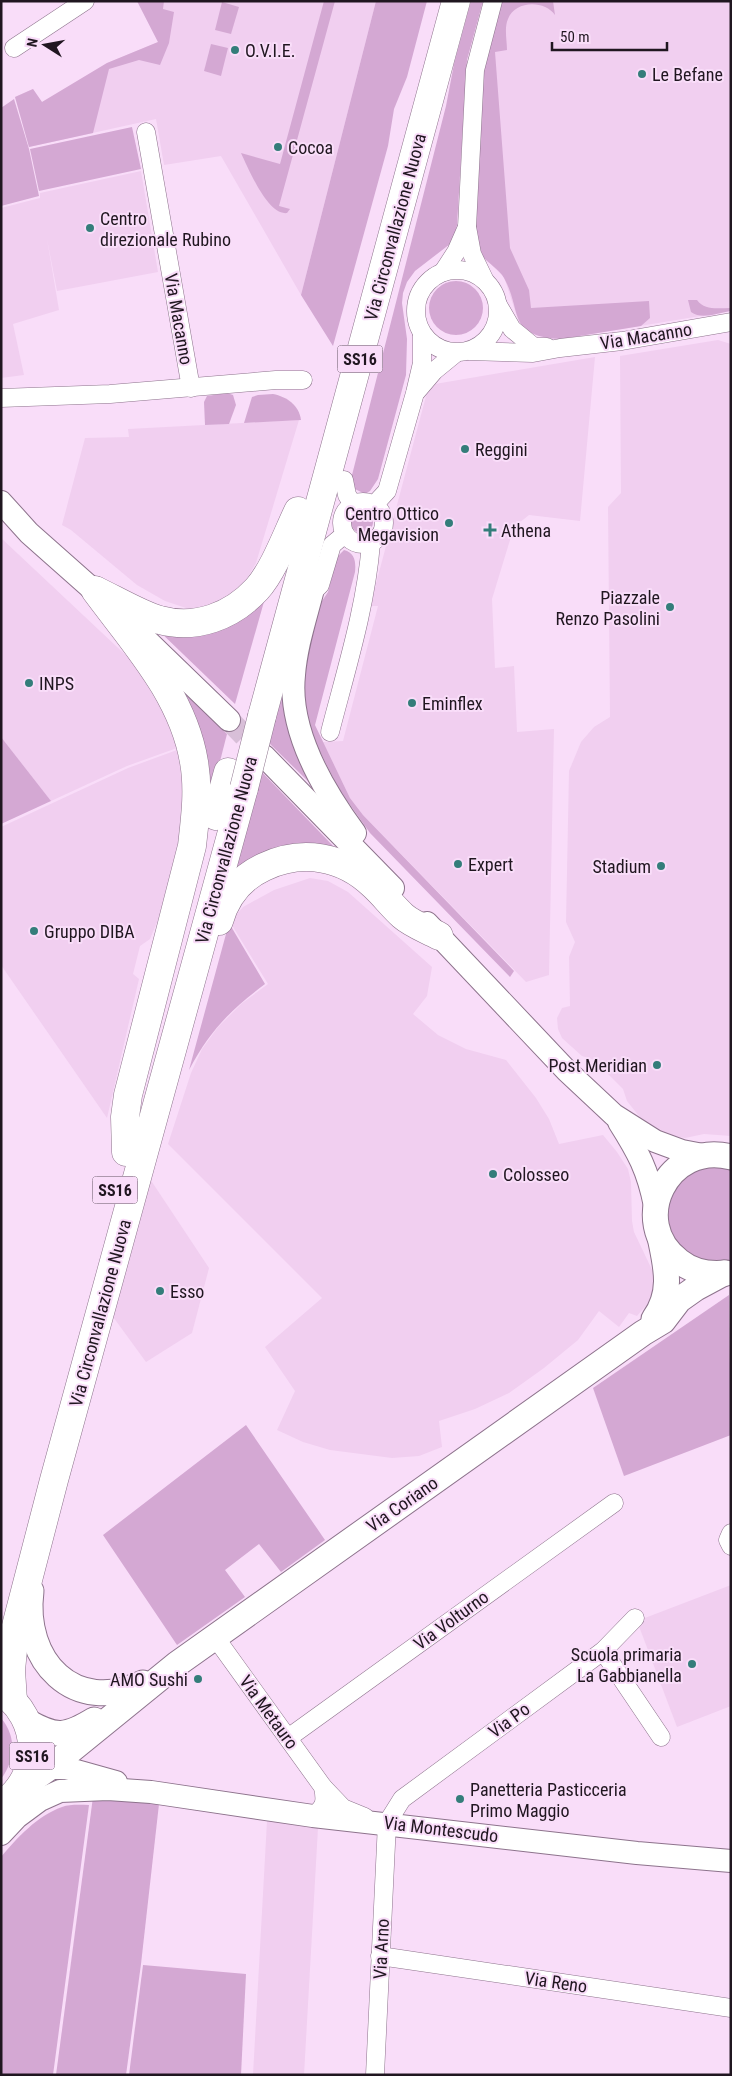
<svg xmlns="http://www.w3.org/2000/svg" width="732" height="2076" viewBox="0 0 732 2076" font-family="'Roboto Condensed',sans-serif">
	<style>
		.built { fill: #f1cff0 }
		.green { fill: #d4a8d3 }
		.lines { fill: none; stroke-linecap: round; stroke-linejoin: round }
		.tertiary-tunnel { stroke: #d8bfd8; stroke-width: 22; stroke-dasharray: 22 11; stroke-linecap: butt }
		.minor-casing { stroke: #8d738c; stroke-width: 19 }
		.tertiary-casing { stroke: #8d738c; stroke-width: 24 }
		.secondary-casing { stroke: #8d738c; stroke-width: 27 }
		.primary-casing { stroke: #8d738c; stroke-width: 29 }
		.minor { stroke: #fff; stroke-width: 18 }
		.tertiary { stroke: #fff; stroke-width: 22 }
		.secondary { stroke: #fff; stroke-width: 25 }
		.primary { stroke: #fff; stroke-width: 28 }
		.primary-bridge-casing { stroke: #8d738c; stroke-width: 29; stroke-linecap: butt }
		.primary-bridge { stroke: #fff; stroke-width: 28 }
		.poi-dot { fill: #347d7a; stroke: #f9ddf9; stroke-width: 2 }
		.labels { text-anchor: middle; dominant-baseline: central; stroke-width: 4; stroke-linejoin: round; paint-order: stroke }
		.shield { fill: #f9ddf9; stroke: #615261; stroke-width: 1 }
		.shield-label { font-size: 16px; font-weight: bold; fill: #201620 }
		.poi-label { font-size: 18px; fill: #201620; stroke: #f9ddf9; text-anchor: start }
		.street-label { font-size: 18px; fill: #201620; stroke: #f9ddf9 }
	</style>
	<rect width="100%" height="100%" fill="#f9ddf9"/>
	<g class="built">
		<path d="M 137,1 L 376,1 L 301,295 L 221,156 L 164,165 L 156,119 L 29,147 L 15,97 L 33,89 L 42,102 L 107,63 L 158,42 Z"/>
		<path d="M 501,1 L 731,1 L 731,311 L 561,339 L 536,335 L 519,323 L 504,277 L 481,255 L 485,59 Z"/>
		<path d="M 141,171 L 158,272 L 57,291 L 47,239 L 59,310 L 13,324 L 24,375 L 1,378 L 1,208 L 40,198 L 40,193 Z"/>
		<path d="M 718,340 L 731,344 L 731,1136 L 704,1134 L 685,1138 L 667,1135 L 643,1121 L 627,1101 L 623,1089 L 594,1060 L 582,1056 L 562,1038 L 558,1029 L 557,1018 L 562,1008 L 570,1006 L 569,957 L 575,942 L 566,922 L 569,771 L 581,742 L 594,727 L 610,717 L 608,507 L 621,493 L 620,356 Z"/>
		<path d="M 595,357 L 580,521 L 529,515 L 514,527 L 492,599 L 495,668 L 514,666 L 517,732 L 554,729 L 549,975 L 526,982 L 363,815 L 350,798 L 323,742 L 343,741 L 378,606 L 370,606 L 429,385 Z"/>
		<path d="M 299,420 L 256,563 L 243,585 L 233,594 L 205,608 L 186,608 L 165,601 L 137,585 L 71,530 L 62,525 L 85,438 L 129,437 L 128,429 Z"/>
		<path d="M 1,538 L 133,662 L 164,714 L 177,748 L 127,766 L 51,801 L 1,737 Z"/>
		<path d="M 177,750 L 185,794 L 183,829 L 165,903 L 150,939 L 140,946 L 133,974 L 139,979 L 107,1118 L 1,965 L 1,827 L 128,768 Z"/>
		<path d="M 310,878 L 328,881 L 348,892 L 432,967 L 427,996 L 413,1014 L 438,1035 L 466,1049 L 506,1060 L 536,1098 L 549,1119 L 559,1144 L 603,1135 L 617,1152 L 628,1169 L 631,1182 L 632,1221 L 634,1232 L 654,1274 L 654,1292 L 650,1301 L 637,1316 L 629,1313 L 619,1327 L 599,1311 L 578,1340 L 544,1368 L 509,1393 L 475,1409 L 439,1421 L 442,1447 L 419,1456 L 392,1458 L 330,1450 L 303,1442 L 277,1430 L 295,1391 L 265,1347 L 322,1298 L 168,1144 L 191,1073 L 202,1049 L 218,1027 L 241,1004 L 268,984 L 230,922 L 243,907 L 274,890 Z"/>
		<path d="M 148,1176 L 209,1268 L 192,1333 L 146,1362 L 111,1314 Z"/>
		<path d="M 731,1585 L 731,1706 L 677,1727 L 637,1621 Z"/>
		<path d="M 267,1821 L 318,1828 L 304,2075 L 253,2075 Z"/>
	</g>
	<g class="green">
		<path d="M 137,1 L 164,1 L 163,9 L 174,12 L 169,43 L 160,65 L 139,60 L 109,69 L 93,133 L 29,147 L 15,97 L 33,89 L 42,102 L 107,63 L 158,42 Z"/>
		<path d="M 324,1 L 335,1 L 279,206 L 290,209 L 287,213 C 268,216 248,168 241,153 L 280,164 Z"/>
		<path d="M 376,1 L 427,1 L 407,77 L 394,109 L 388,146 L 333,346 L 301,295 Z"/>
		<path d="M 471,1 L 483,1 L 467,60 L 457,225 L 455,235 L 450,244 L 415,271 L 407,282 L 403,293 L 402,303 L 407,339 L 406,375 L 378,479 L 370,491 L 365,494 L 355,489 L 352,483 L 352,475 L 446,106 L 454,64 Z"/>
		<path d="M 501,1 L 553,1 L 555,15 C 545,0 515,0 508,19 C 504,28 507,40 507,50 L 495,52 L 510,248 L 529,290 L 531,308 L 649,301 L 650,318 L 641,326 L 561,339 C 506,336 523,312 504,278 C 499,269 489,264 482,256 C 477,250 475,239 472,231 L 485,59 Z"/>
		<path d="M 222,2 L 239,7 L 231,34 L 215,30 Z"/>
		<path d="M 211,44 L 228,48 L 221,76 L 204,71 Z"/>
		<path d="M 14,99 L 29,149 L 39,196 L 1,206 L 1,108 Z"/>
		<path d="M 132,127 L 141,169 L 39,191 L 30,149 Z"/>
		<circle cx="456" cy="308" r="27"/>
		<path d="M 688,300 L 697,300 C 705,311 718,308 731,308 L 731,311 C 718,313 702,320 691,312 Z"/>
		<path d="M 227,393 L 233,395 L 236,405 L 229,424 L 205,425 L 204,402 L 207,396 Z"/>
		<path d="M 273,394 C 287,397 299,405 301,420 L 244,423 L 252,397 L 258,395 Z"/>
		<circle cx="362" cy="522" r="11"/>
		<path d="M 344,550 C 355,553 356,562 355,572 L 315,725 L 350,798 L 363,815 L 514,971 L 510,977 L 370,833 L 338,788 L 313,738 L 305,714 L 304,667 L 318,607 L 328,592 L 337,557 Z"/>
		<path d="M 267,591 L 235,704 L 157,629 Z"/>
		<path d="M 170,679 L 227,734 L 198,847 Z"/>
		<path d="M 283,686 L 317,790 L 268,742 Z"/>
		<path d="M 1,737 L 51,801 L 1,824 Z"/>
		<path d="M 258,768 L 337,850 L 227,884 Z"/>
		<path d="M 229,923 L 265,984 C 229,1011 210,1031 189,1070 Z"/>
		<path d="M 731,1159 L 731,1262 L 701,1264 L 672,1246 L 661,1201 L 674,1174 Z"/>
		<path d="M 729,1295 L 731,1435 L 624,1476 L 593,1388 Z"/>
		<path d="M 246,1425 L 325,1540 L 281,1572 L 259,1544 L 225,1570 L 245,1597 L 177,1645 L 103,1535 Z"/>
		<path d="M 1,1718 C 17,1737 15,1760 1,1779 Z"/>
		<path d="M 93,1797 L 159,1804 L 141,1964 L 126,2075 L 56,2075 Z"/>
		<path d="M 89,1805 L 53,2075 L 1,2075 L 1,1857 C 18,1837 37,1816 62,1807 C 70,1804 81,1805 89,1805 Z"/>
		<path d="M 143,1965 L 246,1974 L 241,2075 L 129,2075 Z"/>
	</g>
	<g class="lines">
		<path class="tertiary-tunnel" d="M 229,720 L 264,756"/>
		<g class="minor-casing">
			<g id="minor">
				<path d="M 14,48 L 85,1"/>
				<path d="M 146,132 L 191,388"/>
				<circle cx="457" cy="311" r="41"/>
				<path d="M 443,272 L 456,252 L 467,227"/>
				<path d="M 484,279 L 472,254 L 467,227 L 475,70 L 493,1"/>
				<path d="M 498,305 L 512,329 L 534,347 L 547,347"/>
				<path d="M 469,351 L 533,353 L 560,348 L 622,341 L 731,322"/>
				<path d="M 417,391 L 434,371 L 456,353"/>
				<path d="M 1,398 L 110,394 L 276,380 L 303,380"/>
				<path d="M 344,480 L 347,495 L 353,505"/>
				<circle cx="363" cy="523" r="21"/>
				<path d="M 374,505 L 387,491 L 415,393 L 422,363 L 422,334"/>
				<path d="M 312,593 L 320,585 L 332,545 L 345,534"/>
				<path d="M 330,732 C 346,670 366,607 371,543"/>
				<path d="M 731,1533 L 728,1540 L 731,1546"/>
				<path d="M 215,1637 L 323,1787 C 326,1802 325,1807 313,1816"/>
				<path d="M 603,1651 L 661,1737"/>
				<path d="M 288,1738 L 614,1503"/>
				<path d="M 323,1787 L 343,1808 L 365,1817"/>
				<path d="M 380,1956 L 731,2008"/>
				<path d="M 375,2075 L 387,1823 L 402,1799 L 603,1651 L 635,1618"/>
			</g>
		</g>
		<g class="tertiary-casing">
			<g id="tertiary">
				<path d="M 1,502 L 29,533 L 108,603"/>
				<path d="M 312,593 C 305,620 296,647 294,675 C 288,730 324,791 355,833"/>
				<path d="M 138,632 L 229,720"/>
				<path d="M 264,756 L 393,888"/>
				<path d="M 427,923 L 567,1071 L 614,1115 L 655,1141 L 682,1151 L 703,1155"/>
				<path d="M 619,1122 C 638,1152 648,1170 655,1206"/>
				<path d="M 49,1768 L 66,1768 L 116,1782"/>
				<path d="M 1,1834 L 17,1817 L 40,1800 L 60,1791 L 108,1789 L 151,1792 L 313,1816 L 637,1853 L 731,1861"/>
			</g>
		</g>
		<g class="secondary-casing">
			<g id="secondary">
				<path d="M 726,1273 C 709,1275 693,1272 679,1261 C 627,1222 668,1140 731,1157"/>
				<path d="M 654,1319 C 672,1294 667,1270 661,1242"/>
				<path d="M 31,1591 C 22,1661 74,1716 143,1683"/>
				<path d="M 28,1722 C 56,1738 66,1737 94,1720"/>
				<path d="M 19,1789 L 49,1768 L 177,1664 L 643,1333 L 663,1321 L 679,1300 L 696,1288 L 724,1273"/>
			</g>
		</g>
		<g class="primary-casing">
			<g id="primary">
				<path d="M 95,590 C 134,643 183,695 194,762 C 199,790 195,819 192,846 L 128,1095 L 125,1117 L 126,1152"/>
				<path d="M 97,591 C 114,599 143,616 160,620 C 196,630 232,616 257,589 C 274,570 287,534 298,511"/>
				<path d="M 262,716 L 456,1"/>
				<path d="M 216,816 L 228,772"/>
				<path d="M 219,921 C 226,896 240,878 264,867 C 302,849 343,856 373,885 C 384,895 392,906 403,916 C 412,924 428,930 439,936"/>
				<path d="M 1,1691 C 42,1719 43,1777 1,1805"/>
				<path d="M 13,1701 L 11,1670 L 15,1630 L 54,1480 L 244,788"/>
			</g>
		</g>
		<use href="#minor" class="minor"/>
		<use href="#tertiary" class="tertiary"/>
		<use href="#secondary" class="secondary"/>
		<use href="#primary" class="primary"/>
		<g class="primary-bridge-casing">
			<path id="primary-bridge" d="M 244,788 L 262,716"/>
		</g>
		<use href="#primary-bridge" class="primary-bridge"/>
	</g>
	<g class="poi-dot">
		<circle cx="235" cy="50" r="5"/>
		<circle cx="642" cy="74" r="5"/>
		<circle cx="278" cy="147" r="5"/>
		<circle cx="90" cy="228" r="5"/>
		<circle cx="465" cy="449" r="5"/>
		<circle cx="449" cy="523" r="5"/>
		<path d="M487.5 522.5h5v5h5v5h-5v5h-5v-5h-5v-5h5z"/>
		<circle cx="670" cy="607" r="5"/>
		<circle cx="29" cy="683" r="5"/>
		<circle cx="412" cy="703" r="5"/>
		<circle cx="458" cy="864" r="5"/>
		<circle cx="661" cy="866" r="5"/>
		<circle cx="34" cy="931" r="5"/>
		<circle cx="657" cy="1065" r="5"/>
		<circle cx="493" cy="1174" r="5"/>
		<circle cx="160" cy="1291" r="5"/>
		<circle cx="692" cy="1664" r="5"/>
		<circle cx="198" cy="1679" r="5"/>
		<circle cx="460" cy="1799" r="5"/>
	</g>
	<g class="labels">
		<g class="shield">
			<rect x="337.5" y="345.5" width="45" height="27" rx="4"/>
			<rect x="92.5" y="1176.5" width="45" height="27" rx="4"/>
			<rect x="9.5" y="1742.5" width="45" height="27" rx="4"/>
		</g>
		<g class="shield-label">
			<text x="360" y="359">SS16</text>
			<text x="115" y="1190">SS16</text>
			<text x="32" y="1756">SS16</text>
		</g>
		<g class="poi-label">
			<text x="245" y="50">O.V.I.E.</text>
			<text x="652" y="74">Le Befane</text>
			<text x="288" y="147">Cocoa</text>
			<text x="100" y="218">Centro<tspan x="100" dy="21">direzionale Rubino</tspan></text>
			<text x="475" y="449">Reggini</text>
			<text x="439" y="513" text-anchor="end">Centro Ottico<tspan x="439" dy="21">Megavision</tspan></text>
			<text x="501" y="530">Athena</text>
			<text x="660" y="597" text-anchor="end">Piazzale<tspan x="660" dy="21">Renzo Pasolini</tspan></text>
			<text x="39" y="683">INPS</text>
			<text x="422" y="703">Eminflex</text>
			<text x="468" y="864">Expert</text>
			<text x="651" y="866" text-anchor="end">Stadium</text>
			<text x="44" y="931">Gruppo DIBA</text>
			<text x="647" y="1065" text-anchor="end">Post Meridian</text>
			<text x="503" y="1174">Colosseo</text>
			<text x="170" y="1291">Esso</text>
			<text x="682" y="1654" text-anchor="end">Scuola primaria<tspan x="682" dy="21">La Gabbianella</tspan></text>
			<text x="188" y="1679" text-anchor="end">AMO Sushi</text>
			<text x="470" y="1789">Panetteria Pasticceria<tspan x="470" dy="21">Primo Maggio</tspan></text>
		</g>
		<g class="street-label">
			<text transform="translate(395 227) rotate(-75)">Via Circonvallazione Nuova</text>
			<text transform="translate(179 319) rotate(80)">Via Macanno</text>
			<text transform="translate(646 336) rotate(-9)">Via Macanno</text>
			<text transform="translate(226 850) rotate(-75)">Via Circonvallazione Nuova</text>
			<text transform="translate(100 1313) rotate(-75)">Via Circonvallazione Nuova</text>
			<text transform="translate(402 1504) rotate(-35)">Via Coriano</text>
			<text transform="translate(451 1620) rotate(-36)">Via Volturno</text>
			<text transform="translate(269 1712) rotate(54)">Via Metauro</text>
			<text transform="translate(509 1720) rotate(-36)">Via Po</text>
			<text transform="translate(441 1829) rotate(7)">Via Montescudo</text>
			<text transform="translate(381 1949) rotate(-87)">Via Arno</text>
			<text transform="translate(556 1982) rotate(8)">Via Reno</text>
		</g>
	</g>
	<rect width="732" height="2076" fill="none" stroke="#201620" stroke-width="5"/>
	<g transform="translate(45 45) rotate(281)" stroke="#f9ddf9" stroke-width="4" paint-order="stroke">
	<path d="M0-4L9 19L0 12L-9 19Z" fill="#201620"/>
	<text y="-8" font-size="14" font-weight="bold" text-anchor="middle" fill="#201620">N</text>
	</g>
	<path d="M552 42v8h115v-8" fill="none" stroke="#201620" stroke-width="2.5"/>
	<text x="560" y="42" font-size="15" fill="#201620" stroke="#f9ddf9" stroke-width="4" paint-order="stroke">50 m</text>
</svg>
